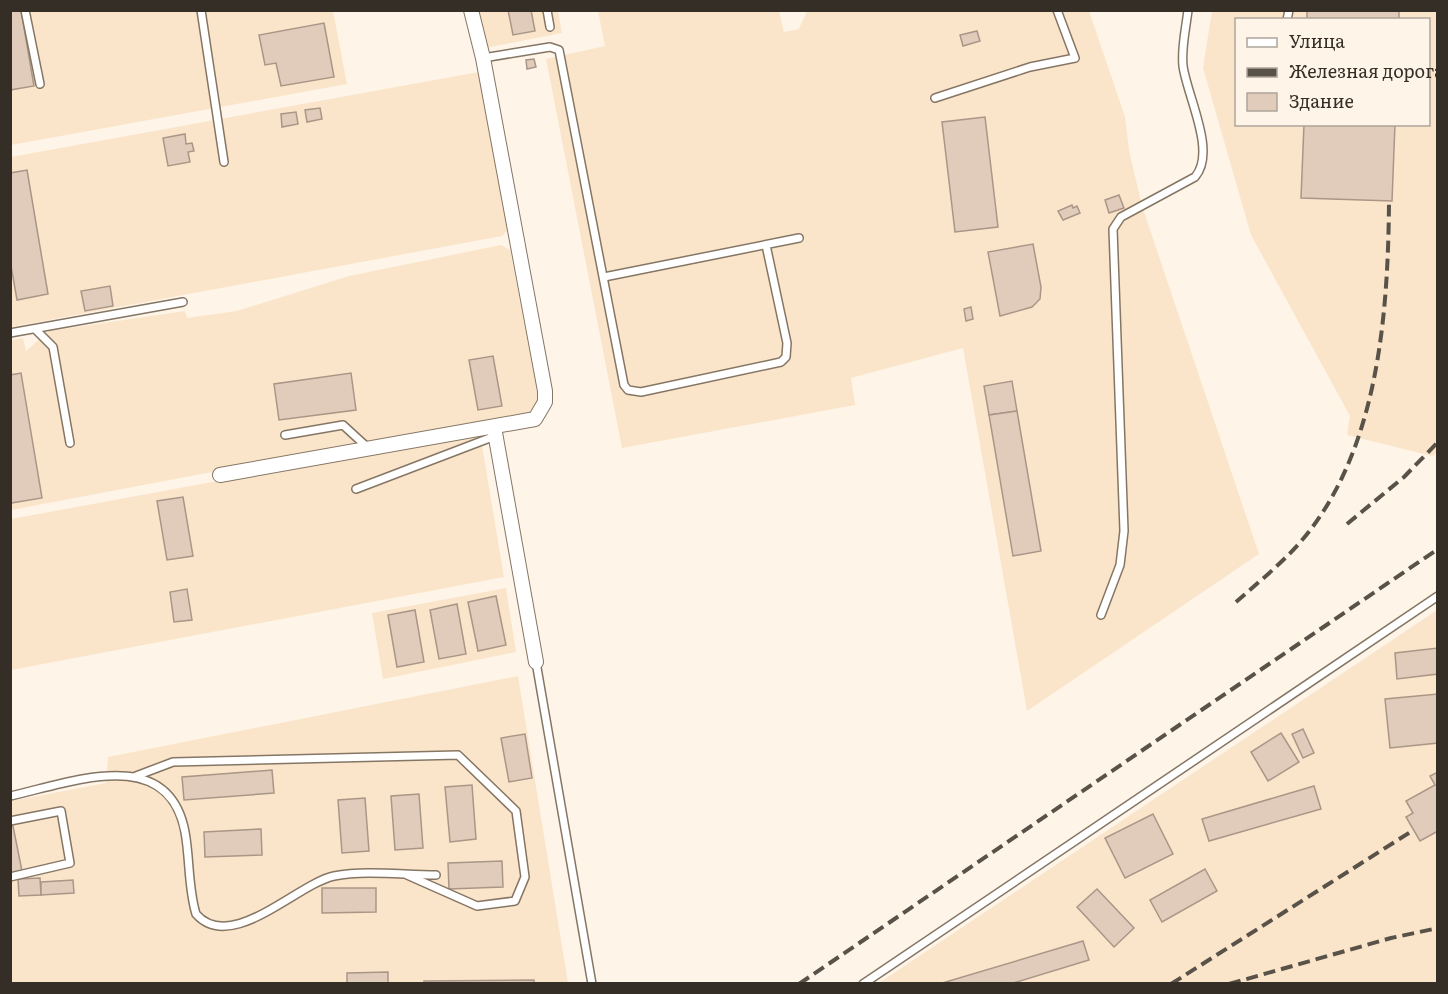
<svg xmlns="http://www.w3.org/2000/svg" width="1448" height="994" viewBox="0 0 1448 994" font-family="Literata,serif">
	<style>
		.built { fill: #fbe5ca; fill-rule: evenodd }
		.building { fill: #e1cbbb; stroke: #aa9687; stroke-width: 1.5 }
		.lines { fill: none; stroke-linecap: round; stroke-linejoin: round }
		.lane-casing { stroke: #857664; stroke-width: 10 }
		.street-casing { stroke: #857664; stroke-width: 16 }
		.lane { stroke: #fff; stroke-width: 7 }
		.street { stroke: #fff; stroke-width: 14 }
		.rail { stroke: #595249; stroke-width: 4; stroke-dasharray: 12 6; stroke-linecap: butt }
	</style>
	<rect width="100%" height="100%" fill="#fef4e8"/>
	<g class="built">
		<path d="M 11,11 L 333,11 L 347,84 L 11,145 Z"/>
		<path d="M 478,11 L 558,11 L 562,33 L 485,48 Z"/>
		<path d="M 598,11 L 779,11 L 784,32 L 799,29 L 807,11 L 1089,11 L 1125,117 L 1129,150 L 1142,206 L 1259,554 L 1027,711 L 963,348 L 851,378 L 855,405 L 622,448 L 546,59 L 605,46 Z"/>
		<path d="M 1212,11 L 1437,11 L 1438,452 L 1432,456 L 1347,435 L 1350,416 L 1251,235 L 1203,68 ZM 1236,20 L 1428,20 L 1428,124 L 1236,124 Z"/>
		<path d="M 479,72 L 508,230 L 502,236 L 11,327 L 11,157 Z"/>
		<path d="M 501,245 L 510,250 L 538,396 L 536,405 L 529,412 L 11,510 L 11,340 L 23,338 L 26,351 L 49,331 L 185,311 L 187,318 L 237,311 L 349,276 Z"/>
		<path d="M 480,433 L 504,577 L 11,670 L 11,519 Z"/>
		<path d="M 506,588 L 516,652 L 383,679 L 372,613 Z"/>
		<path d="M 1437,610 L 1437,983 L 879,983 Z"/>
		<path d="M 518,676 L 568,983 L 11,984 L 11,801 L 106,783 L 108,757 Z"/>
	</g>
	<g class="building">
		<path d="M 10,10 L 21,10 L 34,86 L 10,90 Z"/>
		<path d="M 508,10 L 531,10 L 535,31 L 513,35 Z"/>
		<rect x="1307" y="10" width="92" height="10"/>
		<path d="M 324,23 L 334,77 L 281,86 L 276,63 L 265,65 L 259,35 Z"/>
		<path d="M 977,31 L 980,41 L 963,46 L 960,35 Z"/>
		<path d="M 534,59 L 536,67 L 527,69 L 526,60 Z"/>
		<path d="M 320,108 L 322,119 L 307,122 L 305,110 Z"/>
		<path d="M 296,112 L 298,124 L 282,127 L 281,114 Z"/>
		<path d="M 985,117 L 998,227 L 955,232 L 942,122 Z"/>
		<path d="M 1304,124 L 1395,124 L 1392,201 L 1301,198 Z"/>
		<path d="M 185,134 L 186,144 L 192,143 L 194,151 L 188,152 L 190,162 L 168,166 L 163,138 Z"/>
		<path d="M 27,170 L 48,294 L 17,300 L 10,260 L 10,173 Z"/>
		<path d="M 1119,195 L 1124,208 L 1109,213 L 1105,200 Z"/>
		<path d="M 1072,205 L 1073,208 L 1077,206 L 1080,213 L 1063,220 L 1058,211 Z"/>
		<path d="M 1033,244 L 1041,287 L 1040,299 L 1032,307 L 1000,316 L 988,252 Z"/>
		<path d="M 110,286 L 113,306 L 85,311 L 81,291 Z"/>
		<path d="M 971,307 L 973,319 L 966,321 L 964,309 Z"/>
		<path d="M 493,356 L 502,406 L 478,410 L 469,360 Z"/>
		<path d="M 21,373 L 42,498 L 11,503 L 10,375 Z"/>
		<path d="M 351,373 L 356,410 L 279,420 L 274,384 Z"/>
		<path d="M 1012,381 L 1017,411 L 989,415 L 984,386 Z"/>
		<path d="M 1017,411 L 1041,551 L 1013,556 L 989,415 Z"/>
		<path d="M 183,497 L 193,556 L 167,560 L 157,501 Z"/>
		<path d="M 187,589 L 192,620 L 174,622 L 170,592 Z"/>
		<path d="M 496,596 L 506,645 L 478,651 L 468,602 Z"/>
		<path d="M 457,604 L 466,654 L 439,659 L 430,610 Z"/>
		<path d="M 415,610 L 424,662 L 397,667 L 388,615 Z"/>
		<path d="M 1438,648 L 1438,674 L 1397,679 L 1395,653 Z"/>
		<path d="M 1438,694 L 1438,743 L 1390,748 L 1385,699 Z"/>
		<path d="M 1303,729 L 1314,753 L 1303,758 L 1292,734 Z"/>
		<path d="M 1281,733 L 1299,762 L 1268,781 L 1251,752 Z"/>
		<path d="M 525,734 L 532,778 L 509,782 L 501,738 Z"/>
		<path d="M 272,770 L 274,793 L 184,800 L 182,777 Z"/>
		<path d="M 1438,772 L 1438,831 L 1420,841 L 1406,817 L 1413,813 L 1406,801 L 1435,785 L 1430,776 Z"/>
		<path d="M 472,785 L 476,839 L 450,842 L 445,787 Z"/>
		<path d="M 1314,786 L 1321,809 L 1209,841 L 1202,819 Z"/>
		<path d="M 419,794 L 423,848 L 395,850 L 391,796 Z"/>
		<path d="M 365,798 L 369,851 L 342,853 L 338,800 Z"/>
		<path d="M 1153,814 L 1173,854 L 1125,878 L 1105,838 Z"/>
		<path d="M 10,826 L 13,826 L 22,871 L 10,873 Z"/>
		<path d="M 261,829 L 262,855 L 205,857 L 204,832 Z"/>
		<path d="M 502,861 L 503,887 L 449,889 L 448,863 Z"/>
		<path d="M 1205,869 L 1217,891 L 1162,922 L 1150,900 Z"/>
		<path d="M 40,878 L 41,895 L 19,896 L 18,879 Z"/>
		<path d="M 73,880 L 74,893 L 41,895 L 41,882 Z"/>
		<path d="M 322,888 L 376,888 L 376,912 L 322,913 Z"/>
		<path d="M 1097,889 L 1134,928 L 1114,947 L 1077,907 Z"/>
		<path d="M 1083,941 L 1089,960 L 1010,984 L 939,984 Z"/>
		<path d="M 388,972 L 388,983 L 347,984 L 347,973 Z"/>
		<path d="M 534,980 L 534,984 L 424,984 L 424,981 Z"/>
	</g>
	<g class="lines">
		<g class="lane-casing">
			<g id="lane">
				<path d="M 25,10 L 40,84"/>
				<path d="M 201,10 L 224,162"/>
				<path d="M 547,10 L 550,27"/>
				<path d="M 1287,20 L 1289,10"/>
				<path d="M 483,58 L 550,47 L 559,50 L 624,385 L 628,390 L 641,392 L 781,362 L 786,357 L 787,343 L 766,245"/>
				<path d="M 935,98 L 1030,67 L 1075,58 L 1057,10"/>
				<path d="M 604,277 L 799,238"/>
				<path d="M 35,329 L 53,347 L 70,443"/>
				<path d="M 10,333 L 183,302"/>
				<path d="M 285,435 L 343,425 L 367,447"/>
				<path d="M 356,489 L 495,436"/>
				<path d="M 1101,615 L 1120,565 L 1124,531 L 1113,229 L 1121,217 L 1195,177 C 1217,152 1187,96 1183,66 C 1181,48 1186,28 1188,10"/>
				<path d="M 536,662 L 592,984"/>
				<path d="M 136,776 L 173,762 L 458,755 L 516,811 L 525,877 L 515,901 L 477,906 L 407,875"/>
				<path d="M 10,796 C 70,783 168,743 185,832 C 190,859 188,888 196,914 C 231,954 297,884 334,876 C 366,870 403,875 436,875"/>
				<path d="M 10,821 L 61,811 L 70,863 L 10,877"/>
				<path d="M 863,984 L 1438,596"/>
			</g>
		</g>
		<g class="street-casing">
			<g id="street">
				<path d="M 494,427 L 536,662"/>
				<path d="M 220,475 L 535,419 L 545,402 L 545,391 L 483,58 L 471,10"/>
			</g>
		</g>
		<use href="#lane" class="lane"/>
		<use href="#street" class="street"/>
		<g class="rail">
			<path d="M 1347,524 L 1404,477 L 1438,442"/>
			<path d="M 1236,602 C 1262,579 1290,557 1311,529 C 1379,439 1388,311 1389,203"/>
			<path d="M 799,984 L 1438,549"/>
			<path d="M 1171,984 L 1412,831"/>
			<path d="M 1229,984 L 1391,938 L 1438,928"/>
		</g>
	</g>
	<rect width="1448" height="994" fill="none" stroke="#342e26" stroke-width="24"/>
	<rect x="1235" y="18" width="195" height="108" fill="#fef4e8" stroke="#ada59a" stroke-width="1.5"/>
	<rect x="1247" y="38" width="30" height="9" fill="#ffffff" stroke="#ada59a" stroke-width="1.5"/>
	<text x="1289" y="48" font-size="18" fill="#342e26">Улица</text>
	<rect x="1247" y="68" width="30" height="9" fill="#595249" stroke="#ada59a" stroke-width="1.5"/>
	<text x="1289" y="78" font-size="18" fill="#342e26">Железная дорога</text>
	<rect x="1247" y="93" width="30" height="18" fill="#e1cbbb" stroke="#ada59a" stroke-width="1.5"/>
	<text x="1289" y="108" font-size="18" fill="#342e26">Здание</text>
</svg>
